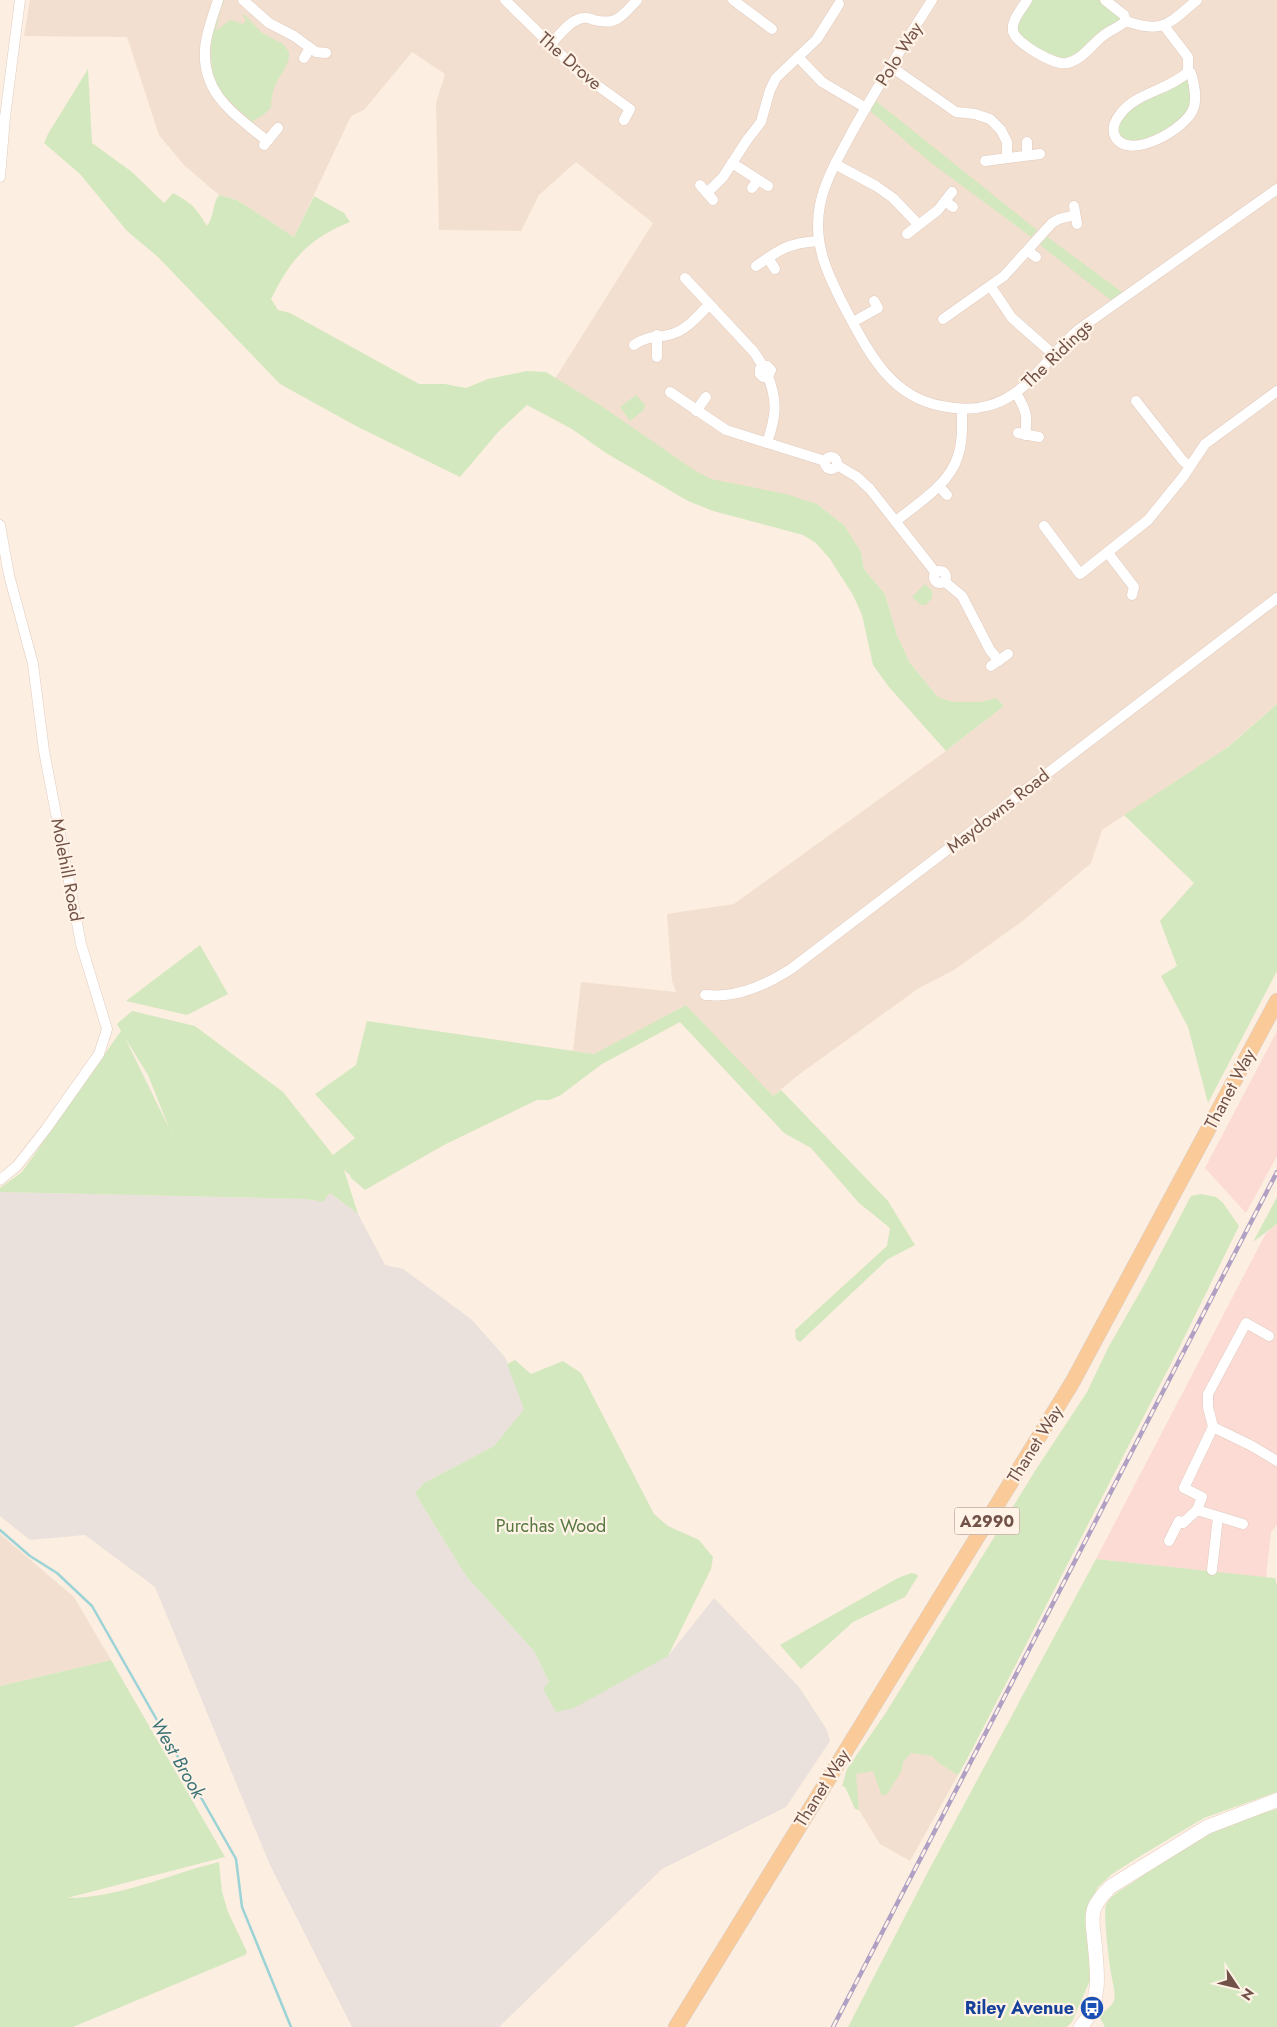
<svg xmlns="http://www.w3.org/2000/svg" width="1277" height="2027" viewBox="0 0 1277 2027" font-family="Jost,sans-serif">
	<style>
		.residential { fill: #f3dfcf }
		.commercial { fill: #fcdbd4 }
		.industrial { fill: #eae1dc }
		.green { fill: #d4e8bf; fill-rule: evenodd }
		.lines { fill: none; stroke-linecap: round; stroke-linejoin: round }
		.stream { stroke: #9cd3d6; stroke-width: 2.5 }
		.minor-casing { stroke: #e1cbbf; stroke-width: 11 }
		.secondary-casing { stroke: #e6cbbc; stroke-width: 15 }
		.primary-casing { stroke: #d8cfcc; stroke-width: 16 }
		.minor { stroke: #fff; stroke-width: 10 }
		.secondary { stroke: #fff; stroke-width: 14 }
		.primary { stroke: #facb99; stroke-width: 15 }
		.rail-casing { stroke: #afa0c4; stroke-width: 4.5 }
		.rail { stroke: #fff2e6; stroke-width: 2.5; stroke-dasharray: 8; stroke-linecap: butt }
		.labels { text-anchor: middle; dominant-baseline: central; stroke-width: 4.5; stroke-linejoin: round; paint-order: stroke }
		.shield { fill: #fff2e6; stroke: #9c8277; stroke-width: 1 }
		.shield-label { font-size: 16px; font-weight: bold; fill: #725248 }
		.street-label { font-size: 18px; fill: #725248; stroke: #fff2e6 }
		.park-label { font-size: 18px; fill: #567841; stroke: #fff2e6 }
		.transit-label { font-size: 18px; font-weight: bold; fill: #164399; stroke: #fff2e6; text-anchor: end }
		.water-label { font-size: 19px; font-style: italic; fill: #3c7478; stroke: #fff2e6 }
	</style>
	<rect width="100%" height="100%" fill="#fceee0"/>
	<g class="residential">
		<path d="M 30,0 L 1277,0 L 1277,704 L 1225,749 L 1102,830 L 1091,863 L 1024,920 L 954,970 L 919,988 L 797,1076 L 773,1096 L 730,1053 L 686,1005 L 596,1054 L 573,1051 L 581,982 L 676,992 L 672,981 L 667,914 L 734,904 L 946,751 L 1003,707 L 996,698 L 981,702 L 953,702 L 938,697 L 910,663 L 897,635 L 885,594 L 864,569 L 861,552 L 844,525 L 817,504 L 710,482 L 553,382 L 653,223 L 576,162 L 539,195 L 521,231 L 439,230 L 436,103 L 445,74 L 412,52 L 364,110 L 351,116 L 294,237 L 237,200 L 219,195 L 184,165 L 159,135 L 127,37 L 24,36 Z"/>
		<path d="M 0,1534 L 74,1597 L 111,1660 L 0,1686 Z"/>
		<path d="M 920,1740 L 940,1764 L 958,1775 L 910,1861 L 880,1844 L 859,1810 L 855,1774 Z"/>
	</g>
	<g class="commercial">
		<path d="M 1277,1031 L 1277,1156 L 1246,1213 L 1205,1168 Z"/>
		<path d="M 1277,1224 L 1277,1525 L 1271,1532 L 1266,1578 L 1096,1559 L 1266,1233 Z"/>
	</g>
	<path class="industrial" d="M 0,1192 L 306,1199 L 323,1202 L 330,1193 L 358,1214 L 385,1265 L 403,1269 L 471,1319 L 505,1357 L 525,1409 L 494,1446 L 424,1483 L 415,1493 L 466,1576 L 534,1651 L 549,1682 L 668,1656 L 714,1598 L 799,1687 L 827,1730 L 830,1741 L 786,1807 L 662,1869 L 499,2027 L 352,2027 L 270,1865 L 155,1587 L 85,1535 L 30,1540 L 0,1516 Z"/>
	<g class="green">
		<path d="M 222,0 L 225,0 L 221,8 L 216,31 L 230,20 L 243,24 L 246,20 L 243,16 L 244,14 L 262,33 L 283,44 L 289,52 C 290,66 281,72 276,84 C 272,92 271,100 271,108 L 262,116 L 254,120 L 254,123 L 226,99 L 221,98 C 205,57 210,41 222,0 Z"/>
		<path d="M 1029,0 L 1101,0 L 1114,9 L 1121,20 L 1089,46 L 1064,62 L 1020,39 L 1015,27 Z"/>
		<path d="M 88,69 L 92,143 L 132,172 L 164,203 L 173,193 C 193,204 195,207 207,226 C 215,215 212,204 219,195 L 237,200 L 294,237 L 314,196 L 344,213 L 350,222 C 308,239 291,259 271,299 L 278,310 L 290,313 L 419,384 L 445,384 L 466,388 L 488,379 L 527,371 L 546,372 L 603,407 L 694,470 L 711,479 L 786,494 L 817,504 L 844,525 L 861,552 L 864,569 L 885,594 L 897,635 L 910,663 L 938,697 L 953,702 L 981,702 L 996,698 L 1004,706 L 946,751 L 889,687 L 873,665 L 862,615 L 853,595 L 830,559 L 816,543 L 803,535 L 713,511 L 688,501 L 606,453 L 572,429 L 527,405 L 499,431 L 460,477 L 356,426 L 280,384 L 158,257 L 127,231 L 80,174 L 44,143 L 48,134 Z"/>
		<path d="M 1188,77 L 1192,101 L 1185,117 L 1155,138 L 1127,141 L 1118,135 L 1118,123 L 1127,110 Z"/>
		<path d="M 876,101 L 1037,230 L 1031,237 L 930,162 L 870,111 Z"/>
		<path d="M 1046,236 L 1122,292 L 1112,301 L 1040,245 Z"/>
		<path d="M 636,395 L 645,405 L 644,410 L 630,421 L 620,407 Z"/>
		<path d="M 925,584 L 932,591 L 932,598 L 926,605 L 921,605 L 912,597 Z"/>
		<path d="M 1277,704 L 1277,971 L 1208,1103 L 1188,1027 L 1161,976 L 1177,966 L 1160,921 L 1194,883 L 1124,815 L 1228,747 Z"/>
		<path d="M 200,945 L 228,994 L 187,1015 L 126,1001 Z"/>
		<path d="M 686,1005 L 773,1096 L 781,1090 L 888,1201 L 915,1245 L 888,1259 L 800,1342 L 796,1339 L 795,1330 L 887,1246 L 890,1228 L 859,1203 L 811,1148 L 784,1133 L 680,1022 L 602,1064 L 561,1095 L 549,1100 L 537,1100 L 444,1145 L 365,1190 L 350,1177 L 351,1176 L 344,1170 L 358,1214 L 330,1193 L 323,1202 L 306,1199 L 0,1192 L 0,1188 L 22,1172 L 121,1031 L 117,1024 L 132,1011 L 195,1026 L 283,1092 L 333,1155 L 355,1138 L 315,1094 L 356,1065 L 367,1021 L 594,1054 ZM 125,1038 L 148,1075 L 172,1135 L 172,1134 Z"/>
		<path d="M 1201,1194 L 1216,1197 L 1223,1203 L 1239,1226 L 1181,1344 L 965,1763 L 958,1775 L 940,1764 L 932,1756 L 911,1753 L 903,1762 L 902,1770 L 888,1793 L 882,1796 L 873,1771 L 856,1774 L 859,1810 L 855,1809 L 845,1787 L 842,1786 L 847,1769 L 885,1714 L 1035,1471 L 1087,1392 L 1108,1348 L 1144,1285 L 1191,1196 Z"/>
		<path d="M 1277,1196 L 1277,1224 L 1253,1242 L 1277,1197 Z"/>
		<path d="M 515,1360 L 531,1374 L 563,1361 L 581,1373 L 654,1514 L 668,1526 L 699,1540 L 713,1557 L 711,1569 L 668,1656 L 574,1708 L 556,1712 L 543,1689 L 549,1682 L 534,1651 L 466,1576 L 415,1493 L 424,1483 L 494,1446 L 524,1409 L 507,1364 Z"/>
		<path d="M 1096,1559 L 1275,1578 L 1277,1585 L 1277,1792 L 1204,1818 L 1142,1855 L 1112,1874 L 1098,1887 L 1090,1905 L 1091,1978 L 1072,2022 L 1067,2027 L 848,2027 L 931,1866 Z"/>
		<path d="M 911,1573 L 916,1574 L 918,1576 L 905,1597 L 853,1622 L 801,1669 L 780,1645 L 898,1578 Z"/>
		<path d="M 111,1660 L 225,1857 L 67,1898 C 120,1898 169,1874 219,1862 L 222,1892 L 228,1912 L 247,1952 L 245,1955 L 73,2027 L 0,2027 L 0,1686 Z"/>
		<path d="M 1277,1809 L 1277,2027 L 1105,2027 L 1098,2014 C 1122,2004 1114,1993 1111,1973 C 1109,1963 1103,1911 1106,1905 C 1111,1894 1125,1888 1135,1881 C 1163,1860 1194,1840 1226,1825 C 1242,1818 1260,1814 1277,1809 Z"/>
	</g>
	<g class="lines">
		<path class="stream" d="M 0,1530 L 30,1556 L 57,1573 L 92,1606 L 236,1859 L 242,1907 L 291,2027"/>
		<g class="minor-casing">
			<g id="minor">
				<path d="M 218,0 C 213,16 206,33 205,49 C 202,95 236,115 267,141"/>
				<path d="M 243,0 L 269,23 L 294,36 L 316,52 L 326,53"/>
				<path d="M 505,0 L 580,73 L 630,109 L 624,120"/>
				<path d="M 733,0 L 772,29"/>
				<path d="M 932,0 C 904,44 877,87 852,132 C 840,155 825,179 820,205 C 812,245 829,277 847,312 C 869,353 891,397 942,406 C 956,409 972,410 987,406 C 1028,396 1047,356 1078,330 L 1277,189"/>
				<path d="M 1027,0 C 1022,9 1011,20 1013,31 C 1015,43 1055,66 1067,63 C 1082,60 1092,44 1104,35 C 1111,30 1119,27 1126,21"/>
				<path d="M 1105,0 L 1124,15 L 1126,21 C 1164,35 1170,22 1197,0"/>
				<path d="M 1165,27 L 1188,57 L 1188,72"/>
				<path d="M 550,45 C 558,37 567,23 579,19 C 584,17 590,18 594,20 C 617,26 623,15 637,0"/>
				<path d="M 798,57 L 822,82 L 866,108"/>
				<path d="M 304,58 L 310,48"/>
				<path d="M 890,66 L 956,112 L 975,114 L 990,119 L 1001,130 L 1007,142 L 1007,158"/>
				<path d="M 1188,72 L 1191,73 C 1194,84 1197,96 1194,107 C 1188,129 1125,164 1114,134 C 1112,127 1116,119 1121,113 C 1138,92 1169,90 1188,72 Z"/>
				<path d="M 1027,142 L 1027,155"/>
				<path d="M 264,145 L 278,128"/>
				<path d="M 985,161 L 1040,154"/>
				<path d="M 732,163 L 768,186"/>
				<path d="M 835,164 L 876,186 L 893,198 L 918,224"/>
				<path d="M 0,177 L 5,117 L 20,0"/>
				<path d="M 700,185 L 713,200"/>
				<path d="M 752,188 L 758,180"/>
				<path d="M 707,193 L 723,177 L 747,140 L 761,122 L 770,90 L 776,78 L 817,39 L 839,4"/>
				<path d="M 945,201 L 953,207"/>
				<path d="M 1074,206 L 1077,224"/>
				<path d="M 907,234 L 938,210 L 952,192"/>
				<path d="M 1028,251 L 1036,257"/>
				<path d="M 768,258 L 775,269"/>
				<path d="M 756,266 C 780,249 789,243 818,241"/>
				<path d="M 685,278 L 754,352 L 763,366"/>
				<path d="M 991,287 L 1012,318 L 1053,354"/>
				<path d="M 943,319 L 1004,276 L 1052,223 L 1059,219 L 1075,215"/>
				<path d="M 853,322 L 878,308 L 874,301"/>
				<path d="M 657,335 L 657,357"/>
				<path d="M 634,345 C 651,334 656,339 672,334 C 687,330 698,315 709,305"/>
				<path d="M 670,392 L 726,430 L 825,461"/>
				<path d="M 1016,393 C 1026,410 1028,415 1025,435"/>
				<path d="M 1136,401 L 1183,461 L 1190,466"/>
				<path d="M 696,411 L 706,397"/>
				<path d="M 1018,433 L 1039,437"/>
				<path d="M 767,443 C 776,416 778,403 768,376 L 771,370 L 767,366 L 763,366 L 760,369 L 760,374 L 763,377 L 768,376"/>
				<circle cx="831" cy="463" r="6"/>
				<path d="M 837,465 L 857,477 L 870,489 L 936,573"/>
				<path d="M 939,486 L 947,495"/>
				<path d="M 896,521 C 918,503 949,485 958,456 C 963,441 962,425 962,409"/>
				<path d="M 0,525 L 9,575 L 33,664 L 44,751 L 81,944 L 107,1029 L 99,1054 L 46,1129 L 17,1166 L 0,1180"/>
				<path d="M 1044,526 L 1080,574 L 1148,520 L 1183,477 L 1205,444 L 1277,391"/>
				<path d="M 1108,553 L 1134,587 L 1132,595"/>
				<circle cx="940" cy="577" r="6"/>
				<path d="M 944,581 L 962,596 L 990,650 L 999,661"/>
				<path d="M 991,666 L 1008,654"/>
				<path d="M 705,995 C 712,995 719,996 725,995 C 748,993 772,981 791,969 L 1277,598"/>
				<path d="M 1213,1427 L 1252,1446 L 1277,1461"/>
				<path d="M 1243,1524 L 1197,1510 L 1202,1497 L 1184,1488 L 1213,1427 L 1208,1407 L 1208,1394 L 1246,1323 L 1269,1336"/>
				<path d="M 1169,1541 L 1179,1521 L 1183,1523 L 1197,1510"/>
				<path d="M 1212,1570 L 1218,1517"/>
			</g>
		</g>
		<g class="secondary-casing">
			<path id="secondary" d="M 1081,2027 C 1103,2000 1097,1969 1094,1937 C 1093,1928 1091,1918 1094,1909 C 1097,1900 1104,1894 1110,1887 L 1207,1827 L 1277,1800"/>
		</g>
		<g class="primary-casing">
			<path id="primary" d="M 676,2027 L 1072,1383 L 1277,1001"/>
		</g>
		<use href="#minor" class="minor"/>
		<use href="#secondary" class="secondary"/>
		<use href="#primary" class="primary"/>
		<g class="rail-casing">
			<path id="rail" d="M 833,2027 L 1277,1172"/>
		</g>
		<use href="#rail" class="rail"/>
	</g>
	<defs>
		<g id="bus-disc" transform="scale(1.25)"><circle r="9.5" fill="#1a4fb4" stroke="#fff2e6"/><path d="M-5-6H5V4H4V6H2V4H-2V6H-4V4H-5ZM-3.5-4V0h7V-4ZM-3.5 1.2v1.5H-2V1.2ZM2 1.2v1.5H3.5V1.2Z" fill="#fff"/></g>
	</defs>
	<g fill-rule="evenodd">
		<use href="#bus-disc" x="1092" y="2008"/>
	</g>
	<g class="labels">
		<rect class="shield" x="954.5" y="1507.5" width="65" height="27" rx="4"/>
		<g class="shield-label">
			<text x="987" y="1521">A2990</text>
		</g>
		<g class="street-label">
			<text transform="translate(899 54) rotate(-58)">Polo Way</text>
			<text transform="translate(570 61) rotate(41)">The Drove</text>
			<text transform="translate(1057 354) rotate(-44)">The Ridings</text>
			<text transform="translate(998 811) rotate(-38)">Maydowns Road</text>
			<text transform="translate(67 870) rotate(79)">Molehill Road</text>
			<text transform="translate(1230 1089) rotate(-62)">Thanet Way</text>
			<text transform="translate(1035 1444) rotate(-58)">Thanet Way</text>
			<text transform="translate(822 1788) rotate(-58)">Thanet Way</text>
		</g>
		<g class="park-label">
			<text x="551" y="1526">Purchas Wood</text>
		</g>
		<g class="transit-label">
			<text x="1074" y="2008">Riley Avenue</text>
		</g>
		<g class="water-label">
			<text transform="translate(178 1758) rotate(60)">West Brook</text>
		</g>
	</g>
	<g transform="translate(1237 1987) rotate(125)" stroke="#fff2e6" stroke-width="4" paint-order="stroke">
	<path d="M0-4L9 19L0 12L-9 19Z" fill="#725248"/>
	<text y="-8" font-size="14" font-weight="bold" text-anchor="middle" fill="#725248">N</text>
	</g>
</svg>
